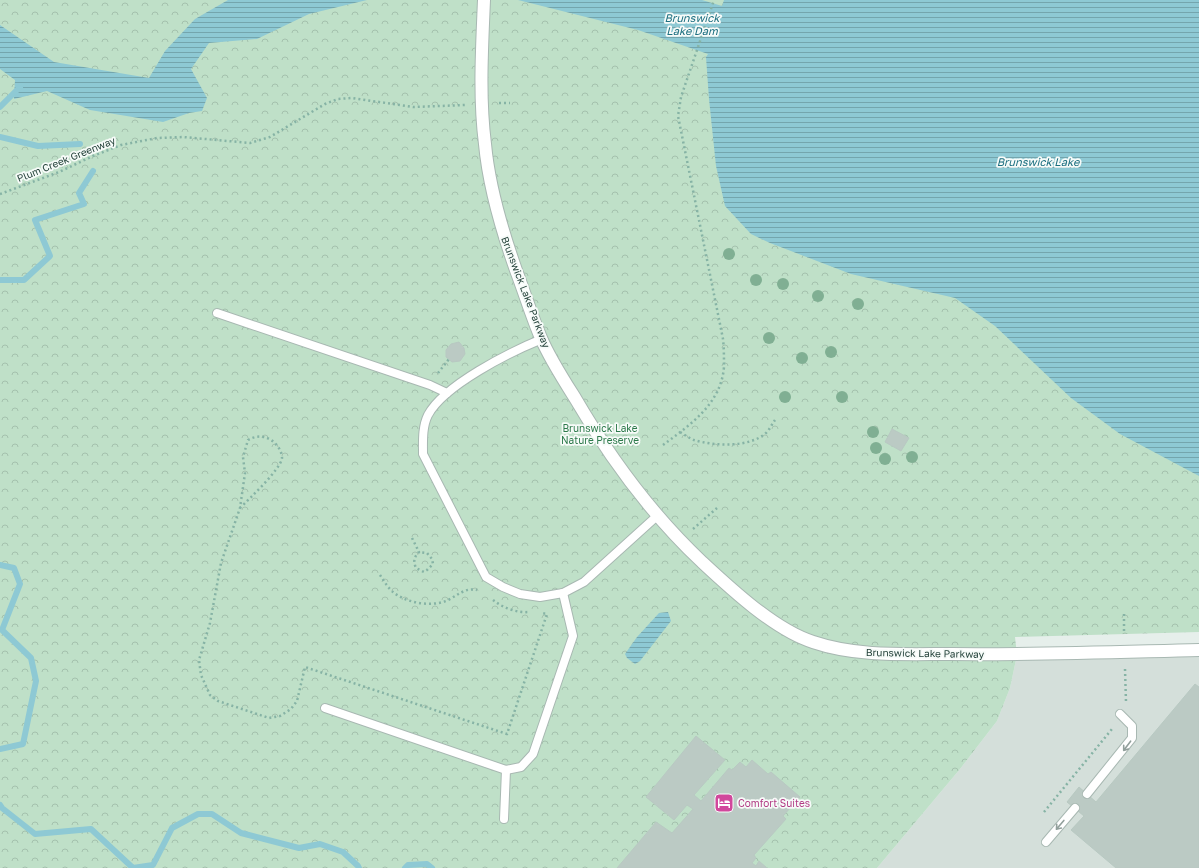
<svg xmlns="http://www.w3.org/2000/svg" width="1199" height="868" viewBox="0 0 1199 868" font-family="'Golos Text',sans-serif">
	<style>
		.built { fill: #d4dfda }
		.forest { fill: url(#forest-crowns) }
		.water { fill: url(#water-rules) }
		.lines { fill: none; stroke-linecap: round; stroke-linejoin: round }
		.stream { stroke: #8ec9d4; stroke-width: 6 }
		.building { fill: #bbcac4; stroke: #b8c9c2 }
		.lane-casing { stroke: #a8b8b2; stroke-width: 10 }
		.street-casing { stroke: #a8b8b2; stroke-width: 14 }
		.path { stroke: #86b3a5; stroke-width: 2.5; stroke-dasharray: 2 3; stroke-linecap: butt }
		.lane { stroke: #fff; stroke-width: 8 }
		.street { stroke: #fff; stroke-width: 12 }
		.tree { fill: #80af93 }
		.oneway { stroke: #92a09c }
		.labels { text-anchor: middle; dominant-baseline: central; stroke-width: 3.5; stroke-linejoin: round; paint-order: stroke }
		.street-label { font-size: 10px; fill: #24423a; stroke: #f7fbf9 }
		.park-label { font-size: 10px; fill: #2d7a4b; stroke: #f7fbf9 }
		.hotel-label { font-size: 10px; fill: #b23c85; stroke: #f7fbf9; text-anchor: start }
		.water-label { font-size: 11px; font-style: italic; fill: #1c6f80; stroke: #f7fbf9 }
	</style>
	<defs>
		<pattern id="forest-crowns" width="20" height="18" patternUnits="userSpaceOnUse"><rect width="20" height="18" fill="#bfe0c8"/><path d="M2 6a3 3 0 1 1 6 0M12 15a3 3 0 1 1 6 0" fill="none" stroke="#a4c1ad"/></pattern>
		<pattern id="water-rules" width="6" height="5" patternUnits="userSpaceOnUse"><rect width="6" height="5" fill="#8ec9d4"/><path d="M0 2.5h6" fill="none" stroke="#74a5ad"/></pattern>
	</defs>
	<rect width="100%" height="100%" fill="#e6efeb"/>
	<path class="built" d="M 1199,650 L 1199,868 L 877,868 L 960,769 L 997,721 L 1010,688 L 1017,655 Z"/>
	<path class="forest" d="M 0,0 L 1199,0 L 1199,632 L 1015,637 L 1017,655 L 1010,688 L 997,721 L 960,769 L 877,868 L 0,868 Z"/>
	<g class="water">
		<path d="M 228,0 L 367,0 L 309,14 L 257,39 L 209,43 L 191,69 L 207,98 L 202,111 L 189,113 L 163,122 L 90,110 L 47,91 L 14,99 L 15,80 L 0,69 L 0,25 L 54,62 L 149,78 L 165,51 L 195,19 Z"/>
		<path d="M 518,0 L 702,0 L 722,6 L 724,0 L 1199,0 L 1199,476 L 1120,434 L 1071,398 L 995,326 L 955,298 L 851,274 L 770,243 L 751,234 L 725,206 L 716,166 L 709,99 L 706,57 L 708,54 L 638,30 Z"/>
		<path d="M 668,612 L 671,621 L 640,661 L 635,664 L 627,658 L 625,654 L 637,637 L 659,613 Z"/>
	</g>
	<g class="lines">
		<g class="stream">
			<path d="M 0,107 L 20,87"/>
			<path d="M 0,137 L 38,146 L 80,144"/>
			<path d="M 0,280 L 24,280 L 50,256 L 35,220 L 84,204 L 79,193 L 93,171"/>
			<path d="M 0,565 L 14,568 L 20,584 L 2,630 L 31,658 L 36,681 L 23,744 L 0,749"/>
			<path d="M 0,805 L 2,808 L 35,834 L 91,829 L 133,868 L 153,865 L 172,828 L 198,814 L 212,814 L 241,833 L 299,848 L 320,844 L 343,852 L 358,866 L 359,868"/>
			<path d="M 405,868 L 408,865 L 427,864 L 432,868"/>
		</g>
	</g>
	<g class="building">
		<path d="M 459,342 L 464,348 L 465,354 L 460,361 L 452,362 L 446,357 L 446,350 L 451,344 Z"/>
		<path d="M 892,429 L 909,438 L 901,451 L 885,442 Z"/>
		<path d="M 1195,684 L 1199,687 L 1199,868 L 1116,868 L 1071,830 L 1084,816 L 1067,802 L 1079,787 L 1096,802 Z"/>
		<path d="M 696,736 L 725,760 L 694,795 L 701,801 L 729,768 L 732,770 L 740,762 L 746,767 L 752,760 L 768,774 L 771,772 L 800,797 L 783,816 L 786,819 L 754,855 L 756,858 L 752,863 L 756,866 L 759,861 L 767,868 L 617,868 L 656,822 L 672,833 L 693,809 L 687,805 L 674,820 L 646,797 Z"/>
	</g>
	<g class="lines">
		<g class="lane-casing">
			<g id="lane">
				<path d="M 217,313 L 430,385 L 447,393"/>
				<path d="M 542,339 C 510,352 444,385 428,415 C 422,427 423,442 423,454 L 486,577 L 503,587 L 520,594 L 540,597 L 563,593 L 584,582 L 657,516"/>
				<path d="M 325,708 L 506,770 L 521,767 L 533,754 L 573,636 L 563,593"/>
				<path d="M 1087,794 L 1132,738 L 1132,726 L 1120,714"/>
				<path d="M 504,819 L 506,770"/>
				<path d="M 1046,842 L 1075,808"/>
			</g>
		</g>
		<g class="street-casing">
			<path id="street" d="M 484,0 C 482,48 479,97 485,144 C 489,188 502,231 517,273 C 525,294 532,317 541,338 C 550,359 563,379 575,398 C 610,458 651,514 702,562 C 731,589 775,630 813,642 C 857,657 906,654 951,654 C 1034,655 1116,652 1199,650"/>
		</g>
		<g class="path">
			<path d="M 499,103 L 510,103"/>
			<path d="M 0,194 L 59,172 L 93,156 L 121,145 L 157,138 L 183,137 L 250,143 L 270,137 L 325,104 L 338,99 L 352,98 L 413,107 L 466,105"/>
			<path d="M 438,373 L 449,359"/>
			<path d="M 680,432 C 685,435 689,438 694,440 C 714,446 749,448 766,433 C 770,429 772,424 775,420"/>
			<path d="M 663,445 C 690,425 721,404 724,367 C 724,358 724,348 723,339 L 678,116 L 681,97 L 714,0"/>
			<path d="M 240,508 C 249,499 281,469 282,458 C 282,451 277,444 271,440 C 263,435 255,436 248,440 L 243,457 L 245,473 L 240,508 L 221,563 L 210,623 L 199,660 L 201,675 L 210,695 L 218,701 L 269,718 L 280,716 L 291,709 L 297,701 L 305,667 L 507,734 L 547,614 L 542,613"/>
			<path d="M 693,529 L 717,508"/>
			<path d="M 412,538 L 419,552 C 414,557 413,561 416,568 L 424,572 L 427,570 L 433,564 L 432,559 L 427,553 L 419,552"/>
			<path d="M 380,575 C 384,581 388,588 393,592 C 406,603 431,607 446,601 C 457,596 465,587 477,590"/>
			<path d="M 493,600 C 503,608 517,613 529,612"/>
			<path d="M 1124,614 L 1124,634"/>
			<path d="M 1125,669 L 1126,702"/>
			<path d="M 1044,812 L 1112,729"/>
		</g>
		<use href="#lane" class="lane"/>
		<use href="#street" class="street"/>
	</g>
	<g class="tree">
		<circle cx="729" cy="254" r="6"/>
		<circle cx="756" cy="280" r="6"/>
		<circle cx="783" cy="284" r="6"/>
		<circle cx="818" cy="296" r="6"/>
		<circle cx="858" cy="304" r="6"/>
		<circle cx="769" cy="338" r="6"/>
		<circle cx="831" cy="352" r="6"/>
		<circle cx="802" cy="358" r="6"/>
		<circle cx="785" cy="397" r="6"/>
		<circle cx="842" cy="397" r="6"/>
		<circle cx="873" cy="432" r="6"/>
		<circle cx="876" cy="448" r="6"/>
		<circle cx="912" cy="457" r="6"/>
		<circle cx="885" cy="459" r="6"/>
	</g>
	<defs><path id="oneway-shaft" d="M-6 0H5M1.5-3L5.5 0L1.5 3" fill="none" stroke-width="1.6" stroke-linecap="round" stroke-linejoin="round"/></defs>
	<g class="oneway">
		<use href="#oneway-shaft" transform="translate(1127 746) rotate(127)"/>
		<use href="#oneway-shaft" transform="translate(1060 825) rotate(130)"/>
	</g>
	<defs>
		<g id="hotel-square" transform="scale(1)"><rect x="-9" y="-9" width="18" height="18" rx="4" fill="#d1479c" stroke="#f7fbf9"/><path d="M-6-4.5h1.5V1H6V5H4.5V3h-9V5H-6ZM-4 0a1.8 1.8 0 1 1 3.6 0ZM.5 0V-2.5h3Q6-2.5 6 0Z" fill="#fff"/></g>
	</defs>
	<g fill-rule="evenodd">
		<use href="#hotel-square" x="724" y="803"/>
	</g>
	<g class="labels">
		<g class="street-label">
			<text transform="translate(66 159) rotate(-22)">Plum Creek Greenway</text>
			<text transform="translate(526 292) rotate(69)">Brunswick Lake Parkway</text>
			<text transform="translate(925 653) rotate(1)">Brunswick Lake Parkway</text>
		</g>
		<g class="park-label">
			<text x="600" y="428">Brunswick Lake<tspan x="600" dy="12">Nature Preserve</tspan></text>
		</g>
		<g class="hotel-label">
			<text x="738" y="803">Comfort Suites</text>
		</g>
		<g class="water-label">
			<text x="692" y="17">Brunswick<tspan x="692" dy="13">Lake Dam</tspan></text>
			<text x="1038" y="161">Brunswick Lake</text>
		</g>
	</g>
</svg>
